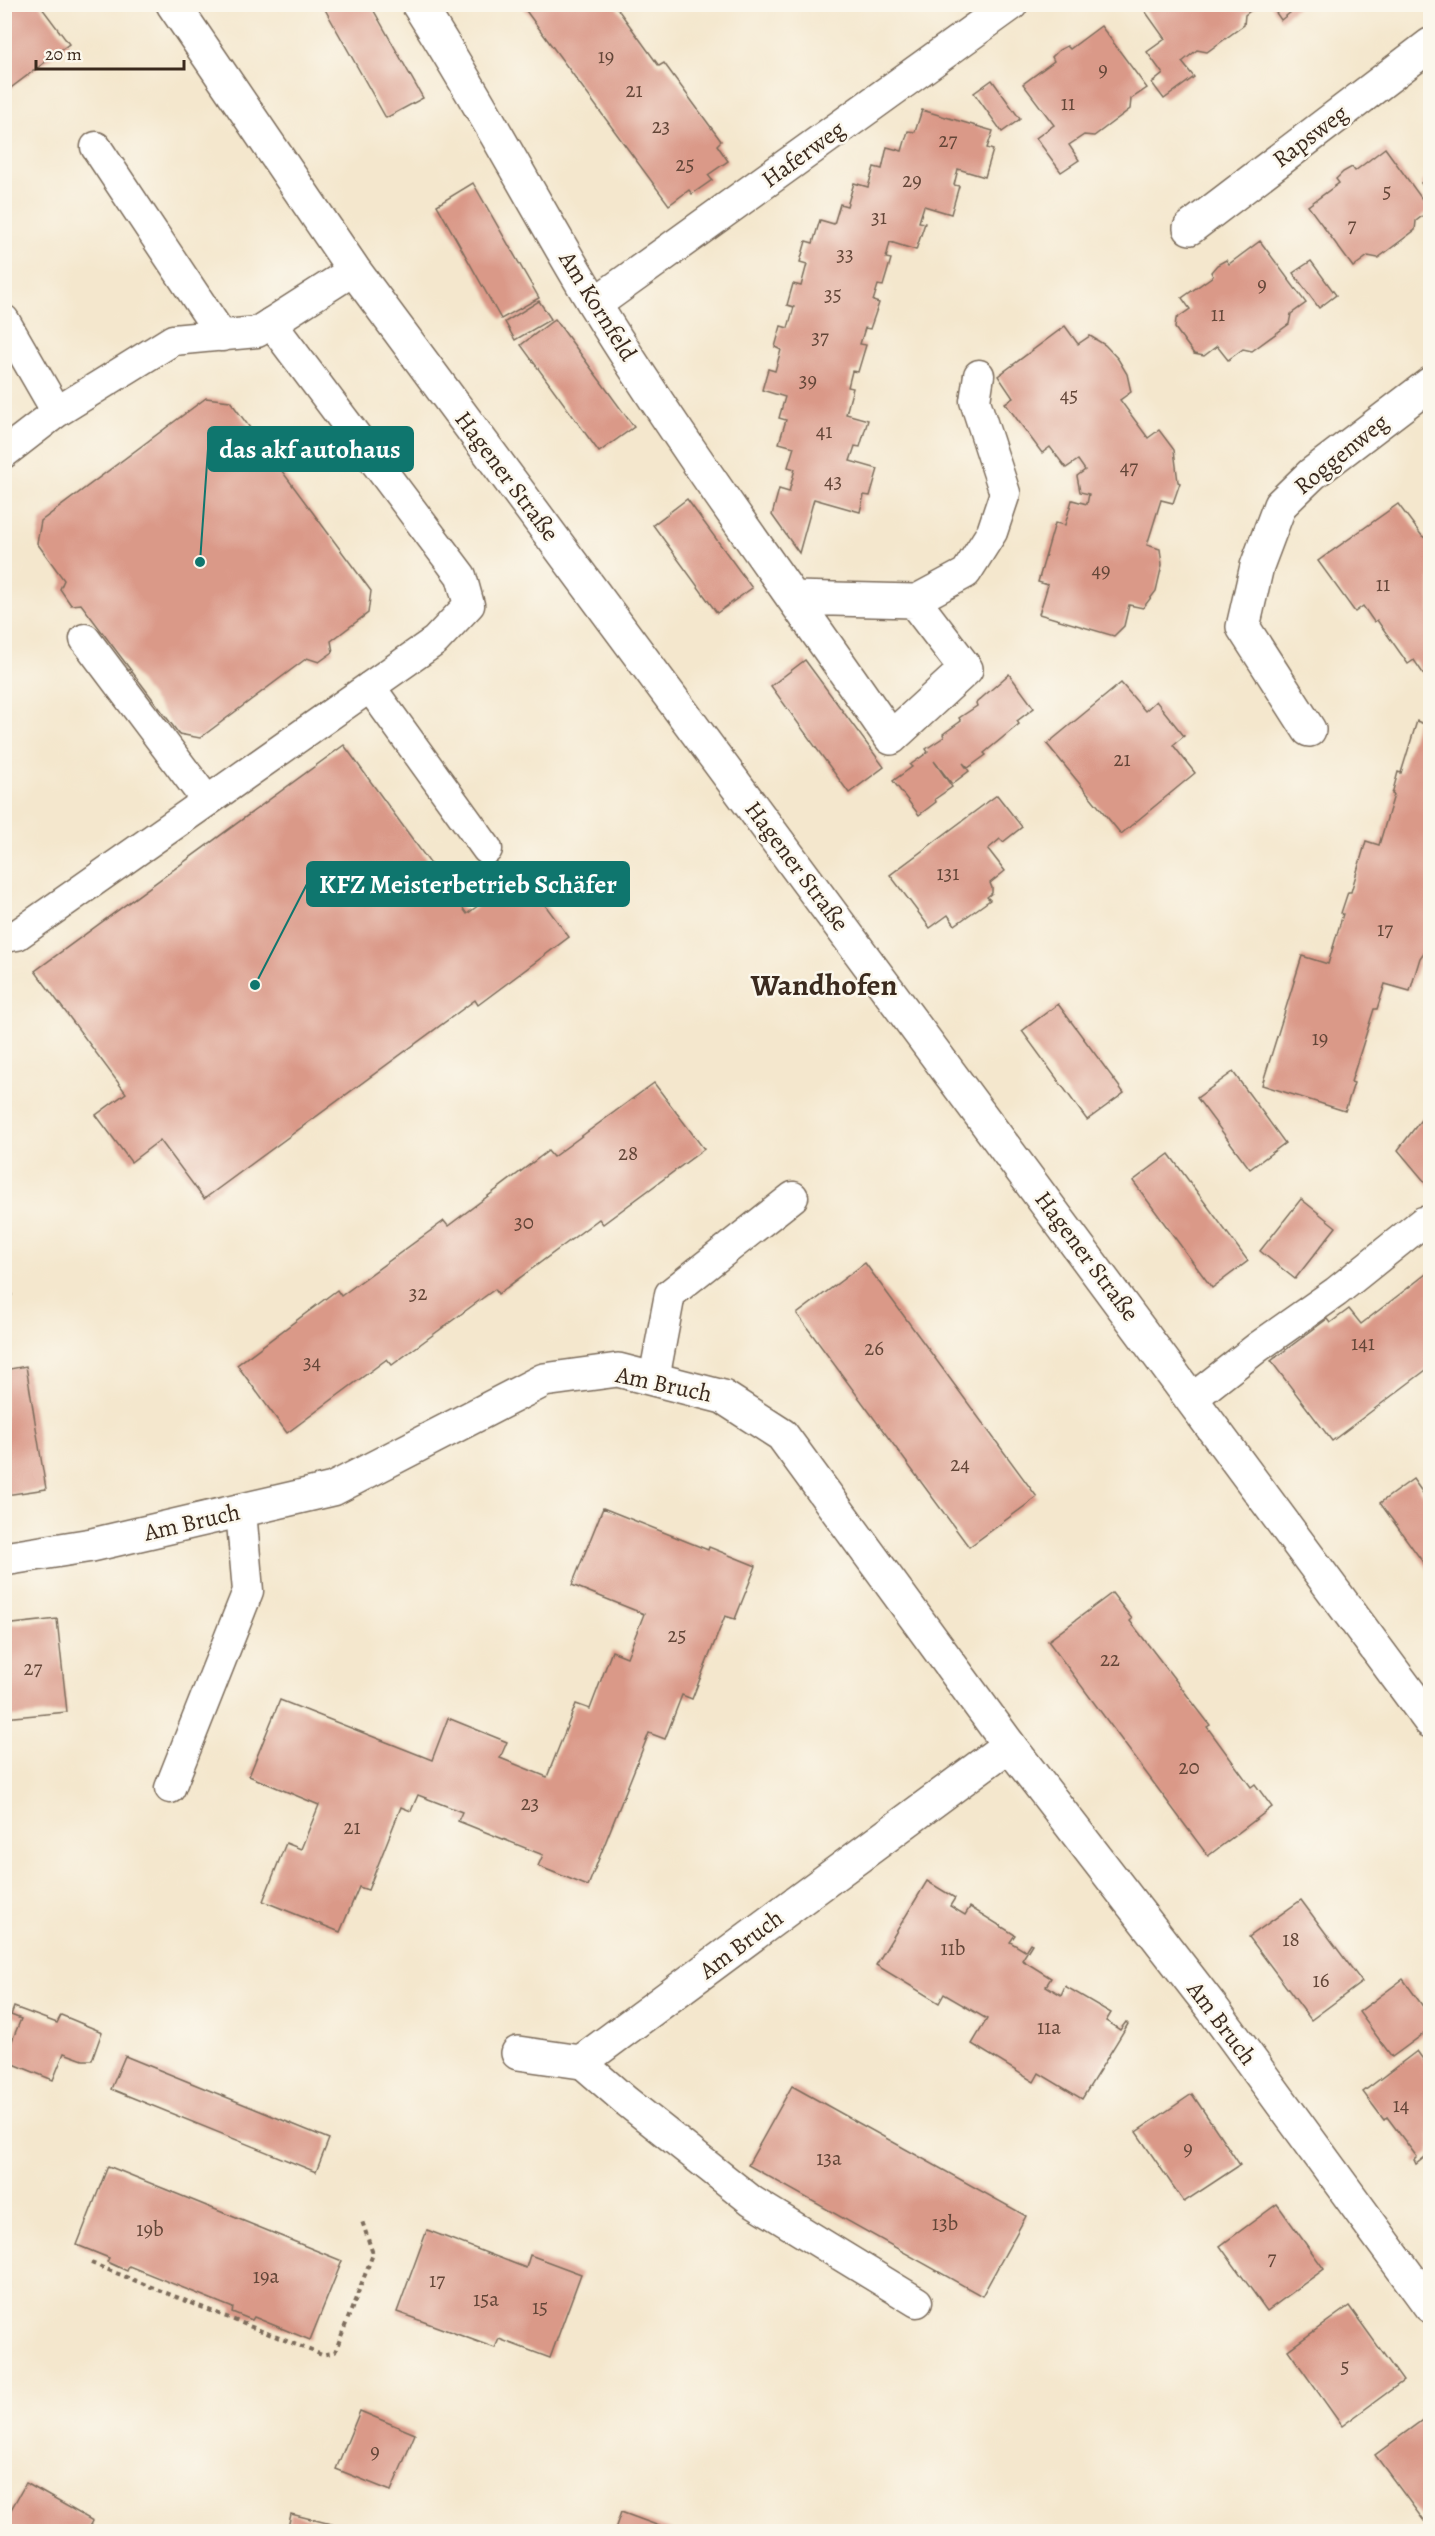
<svg xmlns="http://www.w3.org/2000/svg" width="1435" height="2536" viewBox="0 0 1435 2536" font-family="Alegreya,serif">
	<style>
		.building { fill: #da9988 }
		.lines { fill: none; stroke-linecap: round; stroke-linejoin: round }
		.lane-casing { stroke: #7c6c5b; stroke-width: 33 }
		.street-casing { stroke: #7c6c5b; stroke-width: 36 }
		.secondary-casing { stroke: #7c6c5b; stroke-width: 36 }
		.path { stroke: #7c6c5b; stroke-width: 4; stroke-dasharray: 4.5 4.5; stroke-linecap: butt }
		.lane { stroke: #fff; stroke-width: 30 }
		.street { stroke: #fff; stroke-width: 33 }
		.secondary { stroke: #fff; stroke-width: 33 }
		.labels { text-anchor: middle; dominant-baseline: central; stroke-width: 5; stroke-linejoin: round; paint-order: stroke }
		.number-label { font-size: 21px; fill: #634638 }
		.street-label { font-size: 24px; fill: #3b2a1e; stroke: #fbf7ec }
		.district-label { font-size: 30px; font-weight: bold; fill: #3b2a1e; stroke: #fbf7ec }
		.leader { fill: none; stroke: #0f766e; stroke-width: 2 }
		.callout-dot { fill: #0f766e; stroke: #fbf7ec; stroke-width: 2 }
		.callout { fill: #0f766e; stroke: #0f766e; stroke-width: 2 }
		.callout-label { font-size: 26px; text-anchor: middle; font-weight: bold; fill: #fff }
	</style>
	<rect width="100%" height="100%" fill="#fbf7ec"/>
	<filter id="ink" filterUnits="userSpaceOnUse"><feTurbulence type="fractalNoise" baseFrequency=".0167" numOctaves="2"/><feDisplacementMap in="SourceGraphic" scale="12" xChannelSelector="R" yChannelSelector="G"/><feConvolveMatrix kernelMatrix="1 2 1 2 8 2 1 2 1" color-interpolation-filters="sRGB"/></filter>
	<filter id="wash" filterUnits="userSpaceOnUse"><feTurbulence type="fractalNoise" baseFrequency=".008" numOctaves="4" result="noise"/><feDisplacementMap in="SourceGraphic" scale="24" xChannelSelector="R" yChannelSelector="G"/><feGaussianBlur stdDeviation="1.35" result="paint"/><feColorMatrix in="noise" values="0 0 0 0 0 0 0 0 0 0 0 0 0 0 0 0 0 1.4 0 .05"/><feComposite in="paint" operator="in"/></filter>
	<g filter="url(#wash)">
		<rect width="100%" height="100%" fill="#f4e7cd"/>
		<g id="blocks">
			<g class="building">
				<path d="M 4,4 L 39,4 L 69,44 L 4,93 Z"/>
				<path d="M 322,4 L 370,4 L 423,98 L 386,118 Z"/>
				<path d="M 521,4 L 614,4 L 659,66 L 664,63 L 721,141 L 717,145 L 728,161 L 708,175 L 712,180 L 692,194 L 689,190 L 669,205 Z"/>
				<path d="M 1140,4 L 1259,4 L 1245,15 L 1244,25 L 1207,52 L 1197,50 L 1182,62 L 1194,77 L 1164,99 L 1152,83 L 1163,74 L 1147,52 L 1165,39 Z"/>
				<path d="M 1270,4 L 1301,4 L 1281,20 Z"/>
				<path d="M 1101,26 L 1147,88 L 1131,99 L 1130,109 L 1094,136 L 1084,135 L 1069,145 L 1079,160 L 1061,172 L 1036,138 L 1054,125 L 1023,84 L 1054,61 L 1052,57 L 1059,50 L 1067,46 L 1070,49 Z"/>
				<path d="M 992,80 L 1020,119 L 1002,132 L 974,93 Z"/>
				<path d="M 922,110 L 993,131 L 987,148 L 993,150 L 985,177 L 958,169 L 954,185 L 959,186 L 951,214 L 924,206 L 919,222 L 925,223 L 916,250 L 890,242 L 886,258 L 891,259 L 883,286 L 878,285 L 873,301 L 879,303 L 870,329 L 865,328 L 860,344 L 866,345 L 858,372 L 852,371 L 848,387 L 853,388 L 846,414 L 868,420 L 860,447 L 855,446 L 850,461 L 878,469 L 870,496 L 864,495 L 860,512 L 814,499 L 799,553 L 772,515 L 779,489 L 789,492 L 795,469 L 788,467 L 794,447 L 779,443 L 786,420 L 779,418 L 785,397 L 762,390 L 768,369 L 775,371 L 781,350 L 775,347 L 781,326 L 788,328 L 794,307 L 787,305 L 793,284 L 801,286 L 807,264 L 800,262 L 806,241 L 813,243 L 820,220 L 834,224 L 840,204 L 847,206 L 854,183 L 868,187 L 874,167 L 882,169 L 887,147 L 902,151 L 908,131 L 915,132 Z"/>
				<path d="M 1385,148 L 1430,210 L 1416,221 L 1415,230 L 1378,258 L 1368,256 L 1353,267 L 1308,206 L 1339,183 L 1336,179 L 1343,172 L 1352,167 L 1355,171 Z"/>
				<path d="M 1430,176 L 1430,196 L 1421,183 Z"/>
				<path d="M 473,183 L 539,298 L 501,319 L 437,205 Z"/>
				<path d="M 1260,241 L 1306,303 L 1291,314 L 1289,324 L 1252,351 L 1243,349 L 1228,360 L 1217,346 L 1204,356 L 1194,354 L 1175,328 L 1176,319 L 1190,309 L 1182,298 L 1213,276 L 1211,272 L 1217,265 L 1226,260 L 1229,264 Z"/>
				<path d="M 1311,261 L 1336,295 L 1319,308 L 1293,273 Z"/>
				<path d="M 539,301 L 551,319 L 515,340 L 505,322 Z"/>
				<path d="M 555,319 L 634,427 L 599,452 L 521,345 Z"/>
				<path d="M 1065,326 L 1078,344 L 1090,336 L 1105,345 L 1118,359 L 1127,374 L 1131,392 L 1120,400 L 1148,438 L 1159,430 L 1174,450 L 1178,482 L 1180,483 L 1173,503 L 1161,500 L 1147,545 L 1160,549 L 1162,565 L 1156,591 L 1143,608 L 1129,605 L 1124,626 L 1114,636 L 1039,614 L 1048,585 L 1038,582 L 1055,523 L 1065,525 L 1072,500 L 1087,504 L 1089,494 L 1080,492 L 1077,476 L 1085,470 L 1078,460 L 1066,468 L 1050,447 L 1042,453 L 1005,403 L 1013,398 L 998,376 Z"/>
				<path d="M 206,398 L 230,401 L 371,591 L 368,613 L 331,641 L 333,652 L 319,662 L 307,658 L 200,738 L 179,734 L 81,604 L 71,605 L 60,589 L 64,580 L 37,543 L 41,521 Z"/>
				<path d="M 687,499 L 752,588 L 717,613 L 653,525 Z"/>
				<path d="M 1398,504 L 1422,536 L 1430,541 L 1430,701 L 1429,701 L 1425,679 L 1427,679 L 1414,660 L 1408,664 L 1377,620 L 1374,622 L 1363,606 L 1355,612 L 1318,561 Z"/>
				<path d="M 805,660 L 884,767 L 849,793 L 771,686 Z"/>
				<path d="M 1009,674 L 1034,708 L 1017,721 L 1019,724 L 984,753 L 986,755 L 968,768 L 963,763 L 969,771 L 952,784 L 934,761 L 952,787 L 935,799 L 936,802 L 919,815 L 893,781 L 912,767 L 910,765 L 928,752 L 926,749 L 944,737 L 943,734 L 961,721 L 959,718 L 977,706 L 976,703 Z"/>
				<path d="M 1121,683 L 1145,711 L 1156,701 L 1184,736 L 1173,745 L 1195,773 L 1121,834 L 1047,744 Z"/>
				<path d="M 1430,706 L 1430,944 L 1420,958 L 1410,991 L 1385,984 L 1377,1009 L 1374,1009 L 1351,1082 L 1354,1083 L 1345,1111 L 1262,1085 L 1302,956 L 1328,964 L 1343,914 L 1341,913 L 1348,892 L 1351,892 L 1366,841 L 1379,845 L 1394,795 L 1392,794 L 1398,772 L 1401,773 L 1417,721 L 1424,724 Z"/>
				<path d="M 344,745 L 467,914 L 521,873 L 569,937 L 478,1005 L 475,1000 L 204,1199 L 160,1140 L 131,1162 L 96,1115 L 126,1093 L 35,971 Z"/>
				<path d="M 997,795 L 1022,827 L 1003,842 L 1000,839 L 988,849 L 1005,871 L 990,883 L 992,888 L 992,893 L 987,897 L 990,900 L 955,925 L 948,915 L 930,928 L 890,875 Z"/>
				<path d="M 1058,1004 L 1124,1093 L 1087,1120 L 1022,1031 Z"/>
				<path d="M 1233,1072 L 1285,1143 L 1250,1169 L 1197,1098 Z"/>
				<path d="M 654,1083 L 704,1149 L 603,1224 L 599,1219 L 498,1294 L 495,1289 L 392,1365 L 387,1359 L 287,1433 L 237,1365 L 337,1290 L 341,1296 L 444,1221 L 448,1226 L 548,1151 L 553,1157 Z"/>
				<path d="M 1430,1108 L 1430,1188 L 1398,1150 Z"/>
				<path d="M 1169,1154 L 1248,1261 L 1212,1288 L 1133,1181 Z"/>
				<path d="M 1301,1199 L 1336,1227 L 1295,1279 L 1260,1251 Z"/>
				<path d="M 865,1263 L 1037,1497 L 969,1547 L 797,1314 Z"/>
				<path d="M 4,1267 L 12,1295 L 4,1297 Z"/>
				<path d="M 1430,1271 L 1430,1367 L 1332,1441 L 1271,1361 L 1327,1319 L 1330,1323 L 1349,1309 L 1361,1324 Z"/>
				<path d="M 26,1366 L 46,1489 L 6,1495 L 4,1370 Z"/>
				<path d="M 1413,1479 L 1430,1503 L 1430,1572 L 1380,1503 Z"/>
				<path d="M 603,1508 L 708,1550 L 709,1547 L 756,1566 L 735,1619 L 725,1616 L 692,1699 L 682,1695 L 665,1739 L 649,1733 L 588,1886 L 538,1866 L 543,1855 L 458,1821 L 462,1812 L 418,1795 L 411,1811 L 401,1807 L 368,1890 L 359,1887 L 340,1932 L 263,1901 L 286,1843 L 301,1849 L 319,1805 L 249,1776 L 280,1700 L 432,1760 L 448,1718 L 507,1742 L 500,1758 L 547,1777 L 576,1704 L 590,1709 L 612,1651 L 627,1657 L 644,1614 L 572,1585 Z"/>
				<path d="M 1112,1593 L 1132,1619 L 1130,1621 L 1210,1725 L 1207,1727 L 1251,1787 L 1255,1784 L 1272,1807 L 1208,1856 L 1048,1641 Z"/>
				<path d="M 57,1619 L 67,1712 L 4,1718 L 4,1625 Z"/>
				<path d="M 927,1881 L 955,1898 L 950,1906 L 965,1915 L 970,1907 L 1015,1935 L 1010,1942 L 1025,1951 L 1030,1943 L 1032,1944 L 1022,1960 L 1051,1978 L 1046,1986 L 1061,1995 L 1065,1986 L 1111,2013 L 1106,2021 L 1120,2030 L 1126,2022 L 1128,2024 L 1082,2099 L 1039,2073 L 1034,2082 L 972,2044 L 987,2019 L 944,1994 L 939,2003 L 876,1965 Z"/>
				<path d="M 1301,1900 L 1362,1982 L 1311,2020 L 1249,1937 Z"/>
				<path d="M 1403,1979 L 1430,2016 L 1430,2029 L 1392,2057 L 1359,2012 Z"/>
				<path d="M 14,2007 L 57,2023 L 61,2015 L 102,2032 L 92,2060 L 83,2060 L 64,2053 L 53,2080 L 4,2060 L 21,2019 L 11,2015 Z"/>
				<path d="M 1417,2051 L 1430,2069 L 1430,2153 L 1416,2164 L 1414,2160 L 1417,2157 L 1387,2117 L 1384,2120 L 1363,2092 Z"/>
				<path d="M 125,2056 L 329,2139 L 316,2172 L 111,2089 Z"/>
				<path d="M 792,2086 L 1026,2216 L 982,2296 L 748,2165 Z"/>
				<path d="M 1192,2094 L 1240,2165 L 1184,2202 L 1136,2132 Z"/>
				<path d="M 108,2166 L 342,2261 L 310,2340 L 254,2317 L 252,2320 L 232,2312 L 233,2308 L 129,2266 L 127,2271 L 107,2262 L 109,2258 L 77,2245 Z"/>
				<path d="M 1277,2204 L 1324,2269 L 1267,2311 L 1220,2246 Z"/>
				<path d="M 427,2230 L 526,2268 L 530,2255 L 581,2274 L 550,2358 L 499,2339 L 495,2348 L 397,2312 Z"/>
				<path d="M 1349,2306 L 1403,2381 L 1342,2426 L 1288,2350 Z"/>
				<path d="M 360,2411 L 415,2434 L 391,2491 L 336,2469 Z"/>
				<path d="M 1428,2416 L 1430,2420 L 1430,2517 L 1424,2521 L 1375,2455 Z"/>
				<path d="M 26,2483 L 93,2521 L 87,2532 L 4,2532 L 4,2522 Z"/>
				<path d="M 621,2512 L 673,2531 L 673,2532 L 614,2532 Z"/>
				<path d="M 291,2514 L 347,2528 L 346,2532 L 287,2532 Z"/>
			</g>
		</g>
	</g>
	<g filter="url(#ink)">
		<use href="#blocks" fill-opacity="0" stroke="#7c6c5b" stroke-width="1.5"/>
		<g class="lines">
			<g class="lane-casing">
				<g id="lane">
					<path d="M 96,147 L 222,336"/>
					<path d="M 4,320 L 57,412"/>
					<path d="M 4,453 L 57,412 L 173,340 L 257,332 L 354,270"/>
					<path d="M 914,601 L 966,573 L 992,532 L 1005,493 L 975,401 L 979,375"/>
					<path d="M 85,639 L 207,801"/>
					<path d="M 370,687 L 487,849"/>
					<path d="M 4,937 L 17,935 L 435,641 L 469,605 L 461,576 L 271,323"/>
					<path d="M 654,1379 L 670,1294 L 793,1197"/>
					<path d="M 1193,1398 L 1258,1347 L 1336,1292 L 1423,1222"/>
					<path d="M 170,1788 L 248,1591 L 241,1511"/>
					<path d="M 581,2062 L 626,2101 L 752,2201 L 917,2302"/>
				</g>
			</g>
			<g class="street-casing">
				<g id="street">
					<path d="M 418,4 C 481,102 535,206 595,305 C 687,454 792,594 891,738 L 966,669 L 914,601 L 794,598"/>
					<path d="M 1190,228 L 1430,45"/>
					<path d="M 595,304 L 1011,4"/>
					<path d="M 1309,730 L 1243,627 L 1257,566 L 1280,505 L 1312,474 L 1430,384"/>
					<path d="M 4,1559 L 92,1545 L 333,1489 L 544,1380 L 618,1370 L 723,1397 L 782,1435 L 1009,1745 L 1213,2009 L 1430,2306"/>
					<path d="M 518,2053 L 581,2062 L 1009,1745"/>
				</g>
			</g>
			<g class="secondary-casing">
				<path id="secondary" d="M 173,4 L 354,270 L 1430,1721"/>
			</g>
			<path class="path" d="M 91,2263 L 322,2355 L 335,2352 L 373,2254 L 362,2221"/>
			<use href="#lane" class="lane"/>
			<use href="#street" class="street"/>
			<use href="#secondary" class="secondary"/>
		</g>
	</g>
	<g class="labels">
		<g class="number-label">
			<text x="606" y="56">19</text>
			<text x="1103" y="69">9</text>
			<text x="634" y="90">21</text>
			<text x="1068" y="103">11</text>
			<text x="661" y="126">23</text>
			<text x="948" y="140">27</text>
			<text x="685" y="164">25</text>
			<text x="912" y="180">29</text>
			<text x="1387" y="191">5</text>
			<text x="879" y="217">31</text>
			<text x="1352" y="225">7</text>
			<text x="845" y="254">33</text>
			<text x="1262" y="284">9</text>
			<text x="833" y="294">35</text>
			<text x="1218" y="314">11</text>
			<text x="820" y="337">37</text>
			<text x="808" y="380">39</text>
			<text x="1069" y="395">45</text>
			<text x="824" y="431">41</text>
			<text x="1129" y="467">47</text>
			<text x="833" y="481">43</text>
			<text x="1101" y="570">49</text>
			<text x="1383" y="584">11</text>
			<text x="1122" y="759">21</text>
			<text x="948" y="873">131</text>
			<text x="1385" y="929">17</text>
			<text x="1320" y="1038">19</text>
			<text x="628" y="1153">28</text>
			<text x="524" y="1222">30</text>
			<text x="418" y="1293">32</text>
			<text x="1363" y="1343">141</text>
			<text x="874" y="1348">26</text>
			<text x="312" y="1362">34</text>
			<text x="960" y="1464">24</text>
			<text x="677" y="1635">25</text>
			<text x="1110" y="1659">22</text>
			<text x="33" y="1668">27</text>
			<text x="1189" y="1767">20</text>
			<text x="530" y="1803">23</text>
			<text x="352" y="1827">21</text>
			<text x="1291" y="1939">18</text>
			<text x="953" y="1948">11b</text>
			<text x="1321" y="1980">16</text>
			<text x="1049" y="2027">11a</text>
			<text x="1401" y="2105">14</text>
			<text x="1188" y="2148">9</text>
			<text x="829" y="2158">13a</text>
			<text x="945" y="2223">13b</text>
			<text x="150" y="2229">19b</text>
			<text x="1272" y="2258">7</text>
			<text x="266" y="2276">19a</text>
			<text x="437" y="2280">17</text>
			<text x="486" y="2299">15a</text>
			<text x="540" y="2307">15</text>
			<text x="1345" y="2366">5</text>
			<text x="375" y="2451">9</text>
		</g>
		<g class="street-label">
			<text transform="translate(1310 136) rotate(-37)">Rapsweg</text>
			<text transform="translate(803 154) rotate(-36)">Haferweg</text>
			<text transform="translate(598 306) rotate(58)">Am Kornfeld</text>
			<text transform="translate(1341 454) rotate(-39)">Roggenweg</text>
			<text transform="translate(507 476) rotate(53)">Hagener Straße</text>
			<text transform="translate(797 866) rotate(53)">Hagener Straße</text>
			<text transform="translate(1087 1256) rotate(53)">Hagener Straße</text>
			<text transform="translate(664 1384) rotate(12)">Am Bruch</text>
			<text transform="translate(192 1522) rotate(-13)">Am Bruch</text>
			<text transform="translate(741 1944) rotate(-37)">Am Bruch</text>
			<text transform="translate(1222 2023) rotate(53)">Am Bruch</text>
		</g>
		<g class="district-label">
			<text x="824" y="985">Wandhofen</text>
		</g>
	</g>
	<path class="leader" d="M200 562L208 449M255 985L307 884"/>
	<g class="callout-dot">
		<circle cx="200" cy="562" r="6"/>
		<circle cx="255" cy="985" r="6"/>
	</g>
	<g class="callout">
		<rect x="208" y="427" width="205" height="44" rx="6"/>
		<rect x="307" y="862" width="322" height="44" rx="6"/>
	</g>
	<g class="callout-label">
		<text x="310" y="458">das akf autohaus</text>
		<text x="468" y="893">KFZ Meisterbetrieb Schäfer</text>
	</g>
	<rect width="1435" height="2536" fill="none" stroke="#fbf7ec" stroke-width="24"/>
	<path d="M36 60v9h148v-9" fill="none" stroke="#3b2a1e" stroke-width="3"/>
	<text x="45" y="60" font-size="18" fill="#3b2a1e" stroke="#fbf7ec" stroke-width="4.5" paint-order="stroke">20 m</text>
</svg>
